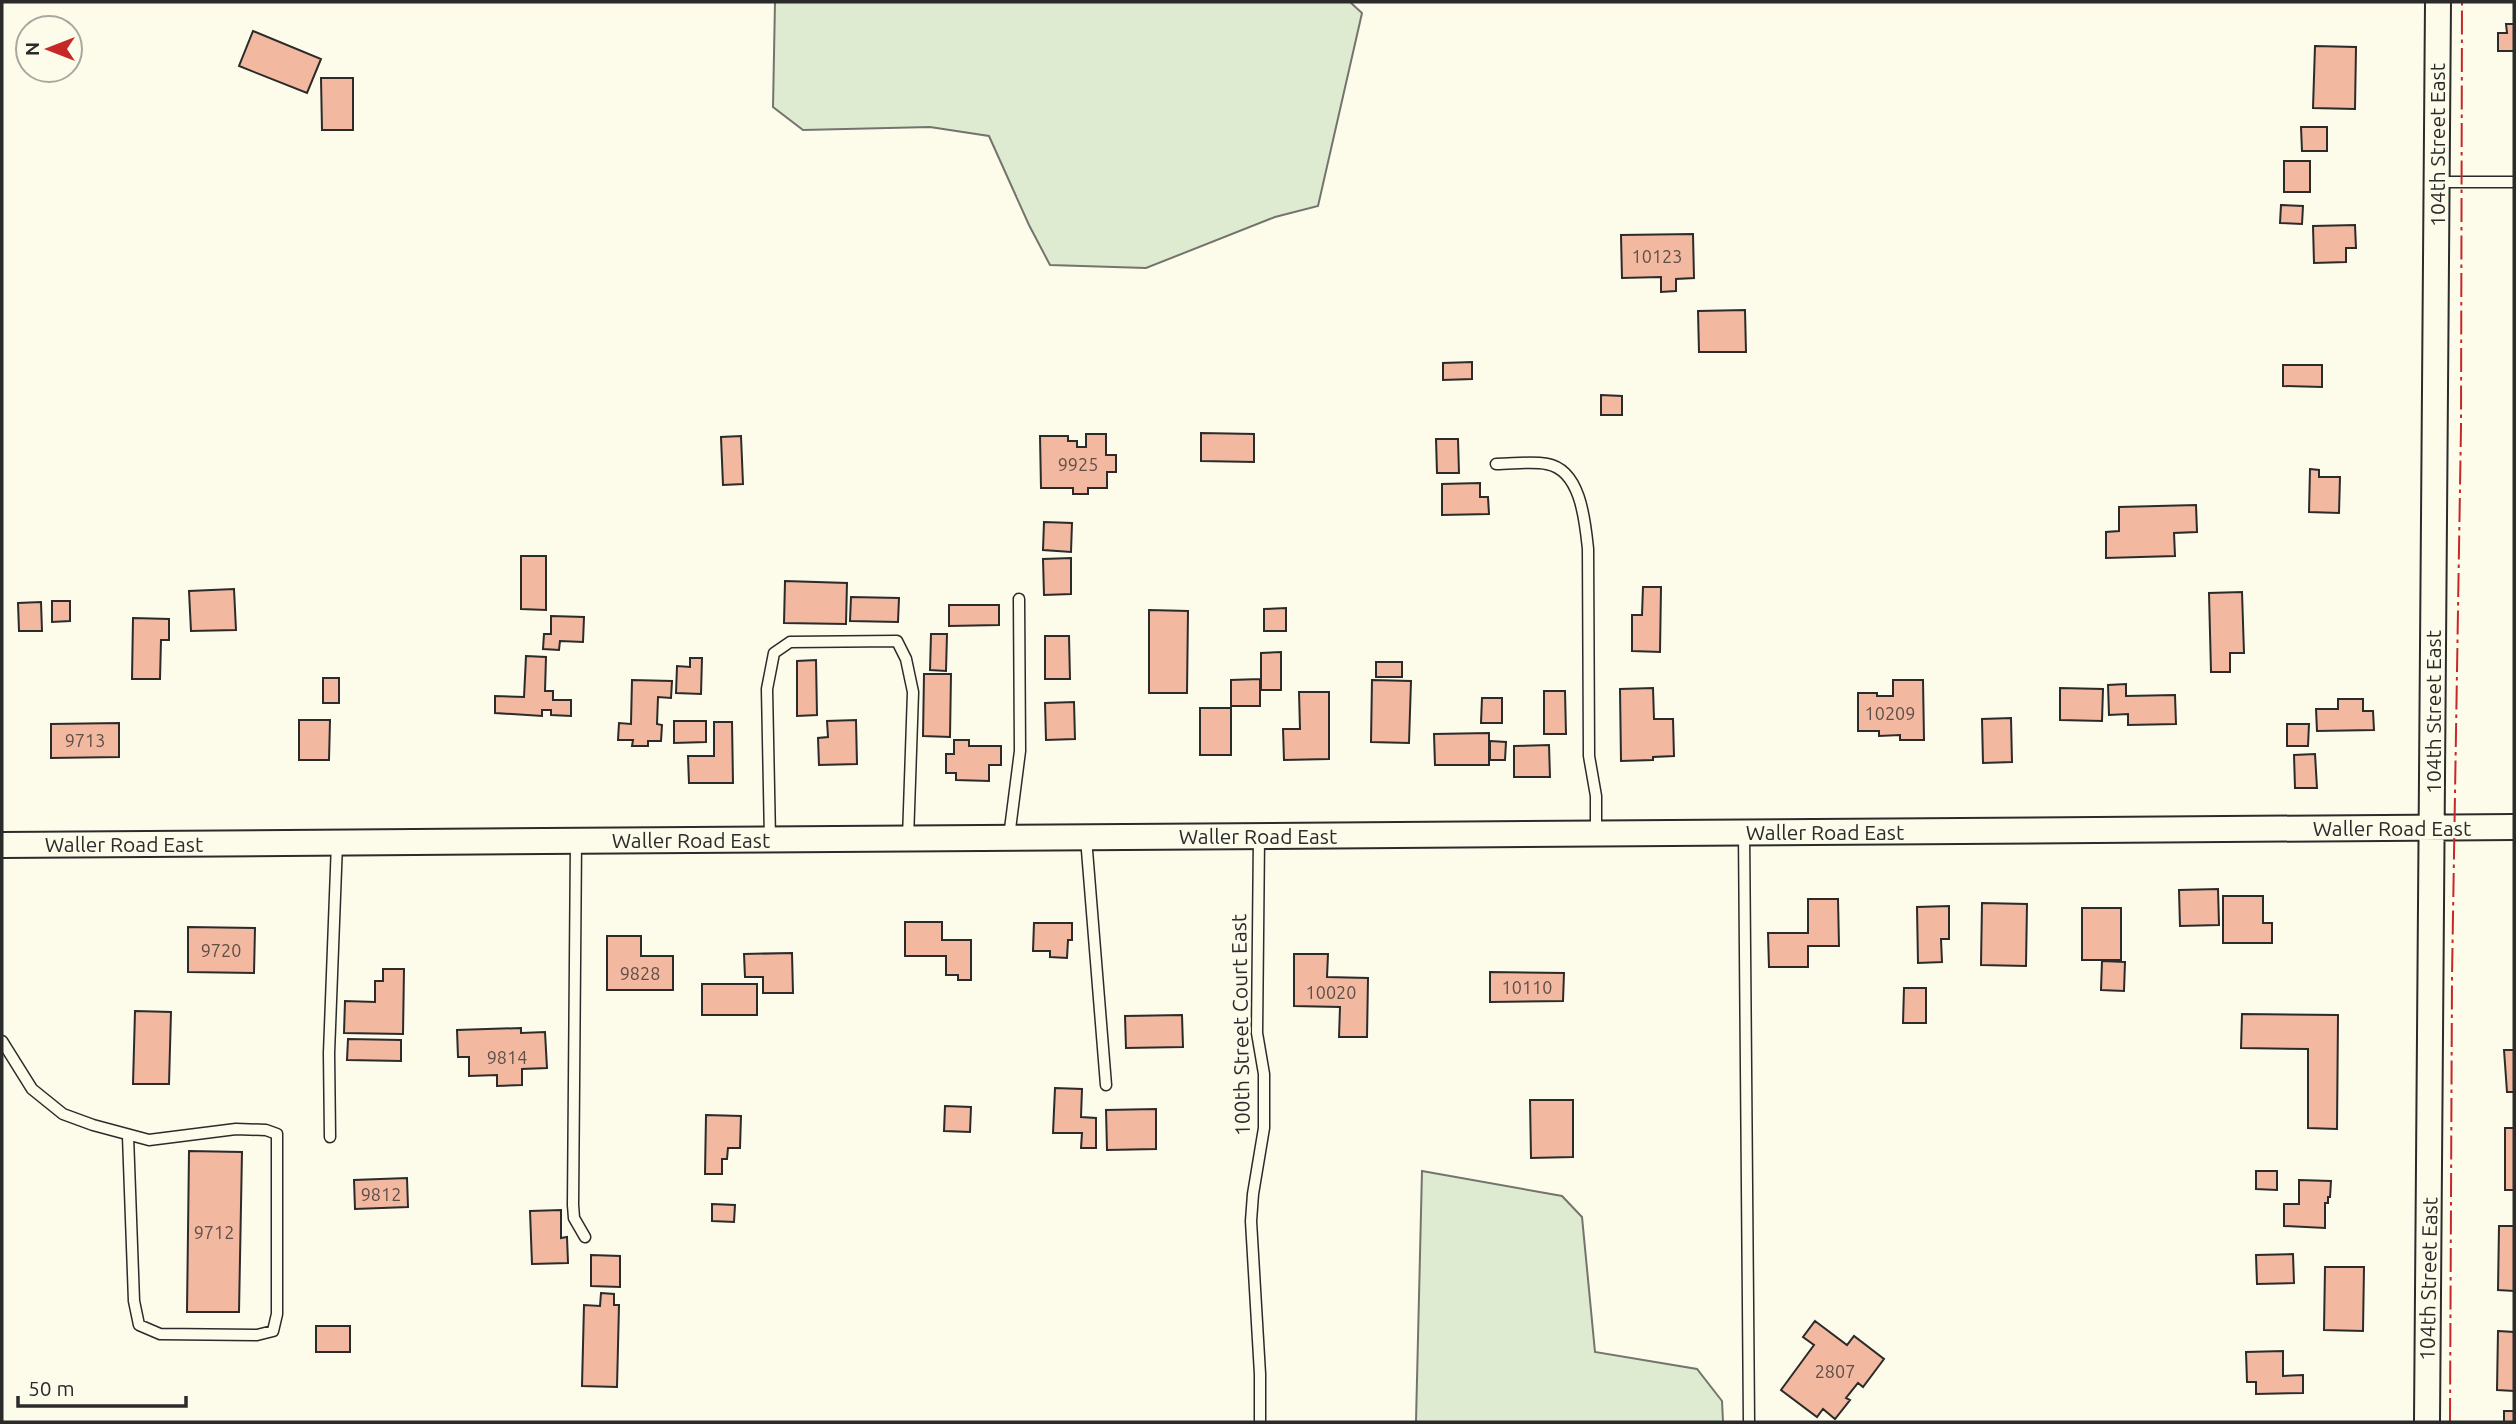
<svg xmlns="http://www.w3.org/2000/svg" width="2516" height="1424" viewBox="0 0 2516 1424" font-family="Ubuntu,sans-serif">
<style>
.green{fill:#deebd1;stroke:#74746e;stroke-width:2}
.building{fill:#f2b8a0;stroke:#2b2b2b;stroke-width:2}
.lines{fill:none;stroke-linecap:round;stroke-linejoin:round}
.service-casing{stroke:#2b2b2b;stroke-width:13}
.tertiary-casing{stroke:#2b2b2b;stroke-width:28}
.service{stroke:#fdfbea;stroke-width:10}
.tertiary{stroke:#fdfbea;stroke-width:24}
.power{stroke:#c62828;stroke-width:2;stroke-dasharray:24 5 3.5 5;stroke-linecap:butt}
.labels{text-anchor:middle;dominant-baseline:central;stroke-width:5;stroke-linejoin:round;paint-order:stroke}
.number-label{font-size:18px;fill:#5d4e48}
.street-label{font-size:21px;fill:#2b2b2b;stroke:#fdfbea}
</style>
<rect width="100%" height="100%" fill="#fdfbea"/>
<path class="green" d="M775 2H1350L1362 13 1318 206 1275 217 1146 268 1050 265 1029 225 989 136 930 127 803 130 773 107Z
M1422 1171 1562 1196 1582 1217 1595 1352 1697 1369 1722 1401 1723 1422H1416Z"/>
<path class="building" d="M2506 24H2514V51H2498V33H2507Z
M253 31 321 59 307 93 239 66Z
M2315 46 2356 47 2355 109 2313 108Z
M321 78H353V130H322Z
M2301 127H2327V151H2302Z
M2284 161H2310V192H2284Z
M2281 205 2303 206 2302 224 2280 223Z
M2355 225 2356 248H2346V262L2314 263 2313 226Z
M1693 234 1694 278 1676 279V291L1661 292V277L1622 278 1621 235Z
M1745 310 1746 352H1699L1698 311Z
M1472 362V379L1443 380V363Z
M2283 365H2322V387L2283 386Z
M1601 395 1622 396V415H1601Z
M1201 433 1254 434V462L1201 461Z
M1086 434H1106V455H1116V472H1107V488H1088V494H1073V488H1041L1040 436H1068V441H1077V447H1086Z
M741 436 743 484 723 485 721 437Z
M1436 439H1458L1459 473H1437Z
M2310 469 2319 470V477H2340L2339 513 2309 512Z
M1480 483V497H1488L1489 514 1442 515V484Z
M2196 505 2197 532 2174 533 2175 556 2106 558V532L2119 531V507Z
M1044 522 1072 523 1071 552 1043 550Z
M521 556H546V610L521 609Z
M1071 558V594L1044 595 1043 559Z
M785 581 847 583 846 624 784 623Z
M1643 587H1661L1660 652 1632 651V615H1642Z
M234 589 236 630 191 631 189 591Z
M2242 592 2244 653H2230V672H2211L2209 593Z
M851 597 899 598 898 622 850 621Z
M52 601H70V621L52 622Z
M41 602 42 631H19L18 603Z
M949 605H999V625L949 626Z
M1286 608V631H1264V609Z
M1149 610 1188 611 1187 693H1149Z
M551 616 584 617 583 642 560 641 559 650 543 649 544 634H551Z
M133 618 169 619V640H161L160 679H132Z
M931 634H947L946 671 930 670Z
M1045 636H1069L1070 679H1045Z
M1281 652V690H1261V653Z
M526 656 546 657 545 691H553V700H571V716L551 715V710H542V716L495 713V696L524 697Z
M690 658H702L701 694 676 693 677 666 690 667Z
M816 660 817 715 797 716V661Z
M1376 662H1402V677H1376Z
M924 674H951L950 737 923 736Z
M323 678H339V703H323Z
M1260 679V706H1231V680Z
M632 680 672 681 671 698 658 697 657 724 662 725 661 741H648V746H632L633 740H618L619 723 631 724Z
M1372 680 1411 681 1409 743 1371 742Z
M1893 680H1923L1924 740H1900V735L1879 736V731H1858V693H1877V696H1893Z
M2126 684V696L2175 695 2176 724 2128 725V714L2109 715 2108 685Z
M1653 688 1654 719H1673L1674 756 1653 757V760L1621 761 1620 689Z
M2060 688 2103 689 2102 721 2060 720Z
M1544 691H1565L1566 734H1544Z
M1299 692H1329V759L1284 760 1283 729H1300Z
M1482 698H1502V723H1481Z
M2338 699H2363V711H2373L2374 730 2317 731 2316 709H2338Z
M1074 702 1075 739 1046 740 1045 703Z
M1200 708H1231V755H1200Z
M2011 718 2012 762 1983 763 1982 719Z
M299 720H330L329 760H299Z
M856 720 857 764 819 765 818 738 828 737 827 721Z
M674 721H706V742L674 743Z
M714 722H732L733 783H689L688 756H714Z
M119 723V757L51 758V724Z
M2287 724H2309L2308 746H2287Z
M1489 733V765H1435L1434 734Z
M954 740H969V746H1001V765H989V781L956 780V773H946V754H954Z
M1490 741 1506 742 1505 760H1490Z
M1549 745 1550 777H1514V746Z
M2315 754 2317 788H2295L2294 755Z
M2218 889 2219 925 2180 926 2179 890Z
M2223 896H2263V923H2272V943H2223Z
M1808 899H1838L1839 946H1808V967H1769L1768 933H1808Z
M1982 903 2027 904 2026 966 1981 965Z
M1949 906V939H1941L1942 962 1918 963 1917 907Z
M2082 908H2121V960H2082Z
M905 922H942V940H971V980H958V975H946V956H905Z
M1034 923H1072V940H1068L1067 958 1050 957V951H1033Z
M188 927 255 928 254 973 188 972Z
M607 936H641V956H673V990H607Z
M792 953 793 993H763V977H745L744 954Z
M1294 954H1328L1327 977 1368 978 1367 1037H1339L1340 1007 1294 1006Z
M2102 961 2125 962 2124 991 2101 990Z
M383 969H404L403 1034 344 1033 345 1001 375 1002V981H383Z
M1490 972 1564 973 1563 1001 1490 1002Z
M702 984H757V1015H702Z
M1904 988H1926V1023H1903Z
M135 1011 171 1012 169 1084H133Z
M2242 1014 2338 1015 2337 1129 2308 1128V1049L2241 1048Z
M1182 1015 1183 1047 1126 1048 1125 1016Z
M521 1028V1033L545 1032 547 1068 522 1069V1085L497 1086V1075L469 1076V1057H458L457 1030Z
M348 1039 401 1040V1061L347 1060Z
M2504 1050H2514V1092H2507Z
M1055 1088 1082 1089 1081 1117 1096 1118V1148H1081L1082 1133H1053Z
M1530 1100H1573V1157L1531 1158Z
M945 1106 971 1107 970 1132 944 1131Z
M1156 1109V1149L1107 1150 1106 1110Z
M706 1115 741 1116 740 1148H728L727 1159H722V1174H705Z
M2505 1128H2514V1190H2505Z
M189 1151 242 1152 239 1312H187Z
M2256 1171H2277V1190L2256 1189Z
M407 1178 408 1207 355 1209 354 1180Z
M2299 1180 2331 1181 2330 1197H2328V1203H2325V1228L2284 1226V1204H2299Z
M712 1204 735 1205 734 1222 712 1221Z
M561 1210V1238L567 1237 568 1263 532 1264 530 1211Z
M2499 1226H2514V1291L2498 1290Z
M2293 1254 2294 1283 2257 1284 2256 1255Z
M591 1255 620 1256V1287L591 1286Z
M2325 1267H2364L2363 1331 2324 1330Z
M601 1293 614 1294V1305H619L617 1387 582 1386 584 1305 600 1306Z
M1815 1321 1847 1345 1854 1336 1884 1359 1863 1387 1858 1383 1846 1398 1850 1400 1835 1419 1823 1409 1817 1417 1781 1390 1814 1345 1803 1337Z
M316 1326H350V1352H316Z
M2498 1331 2514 1332V1391L2497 1390Z
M2283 1351V1376L2303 1375V1393L2256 1394V1382H2247L2246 1352Z
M2504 1411H2514V1422H2504Z"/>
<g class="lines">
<g class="service-casing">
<path id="service" d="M2437 182H2514
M1496 464C1513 464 1531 461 1547 464 1581 470 1585 521 1588 549L1589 756 1596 796V833
M1744 832 1749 1422
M1009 837 1020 751 1019 599
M1259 837 1257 1033 1264 1074V1128L1253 1194 1251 1221 1260 1374V1422
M1086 838 1106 1085
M770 839 767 689 774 653 790 642 897 641 906 659 913 692 908 839
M576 841 573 1205 574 1218 585 1237
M2 1041 32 1089 63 1114 93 1125 149 1140 236 1129 266 1130 277 1134V1314L273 1331 257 1335 160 1334 139 1325 134 1301 128 1136
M330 1137 329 1053 337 843"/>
</g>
<g class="tertiary-casing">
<path id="tertiary" d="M2 845 2514 827
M2427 1422 2438 2"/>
</g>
<use href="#service" class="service"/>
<use href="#tertiary" class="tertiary"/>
<path class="power" d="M2450 1422 2452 977 2461 427 2462 2"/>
</g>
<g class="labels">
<g class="number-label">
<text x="1657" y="256">10123</text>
<text x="1078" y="464">9925</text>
<text x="1890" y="713">10209</text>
<text x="85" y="740">9713</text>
<text x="221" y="950">9720</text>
<text x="640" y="973">9828</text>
<text x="1527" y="987">10110</text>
<text x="1331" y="992">10020</text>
<text x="507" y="1057">9814</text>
<text x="381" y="1194">9812</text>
<text x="214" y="1232">9712</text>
<text x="1835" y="1371">2807</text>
</g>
<g class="street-label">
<text transform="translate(2437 145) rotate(-90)">104th Street East</text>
<text transform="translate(2433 712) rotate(-90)">104th Street East</text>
<text x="2392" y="828">Waller Road East</text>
<text x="1825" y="832">Waller Road East</text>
<text x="1258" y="836">Waller Road East</text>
<text x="691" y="840">Waller Road East</text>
<text x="124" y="844">Waller Road East</text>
<text transform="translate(1240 1025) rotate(-91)">100th Street Court East</text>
<text transform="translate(2428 1279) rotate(-89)">104th Street East</text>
</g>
</g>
<rect width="2516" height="1424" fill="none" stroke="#2b2b2b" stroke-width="7"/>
<g transform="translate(49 49) rotate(270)"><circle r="33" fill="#fdfbea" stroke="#a9a89e" stroke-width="2"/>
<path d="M0-5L12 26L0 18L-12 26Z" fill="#c62828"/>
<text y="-10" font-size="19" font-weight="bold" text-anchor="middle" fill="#2b2b2b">N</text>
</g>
<path d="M18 1396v10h168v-10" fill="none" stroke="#2b2b2b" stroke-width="3.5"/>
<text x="28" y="1396" font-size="21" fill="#2b2b2b" stroke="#fdfbea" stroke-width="5" paint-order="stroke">50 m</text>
</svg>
